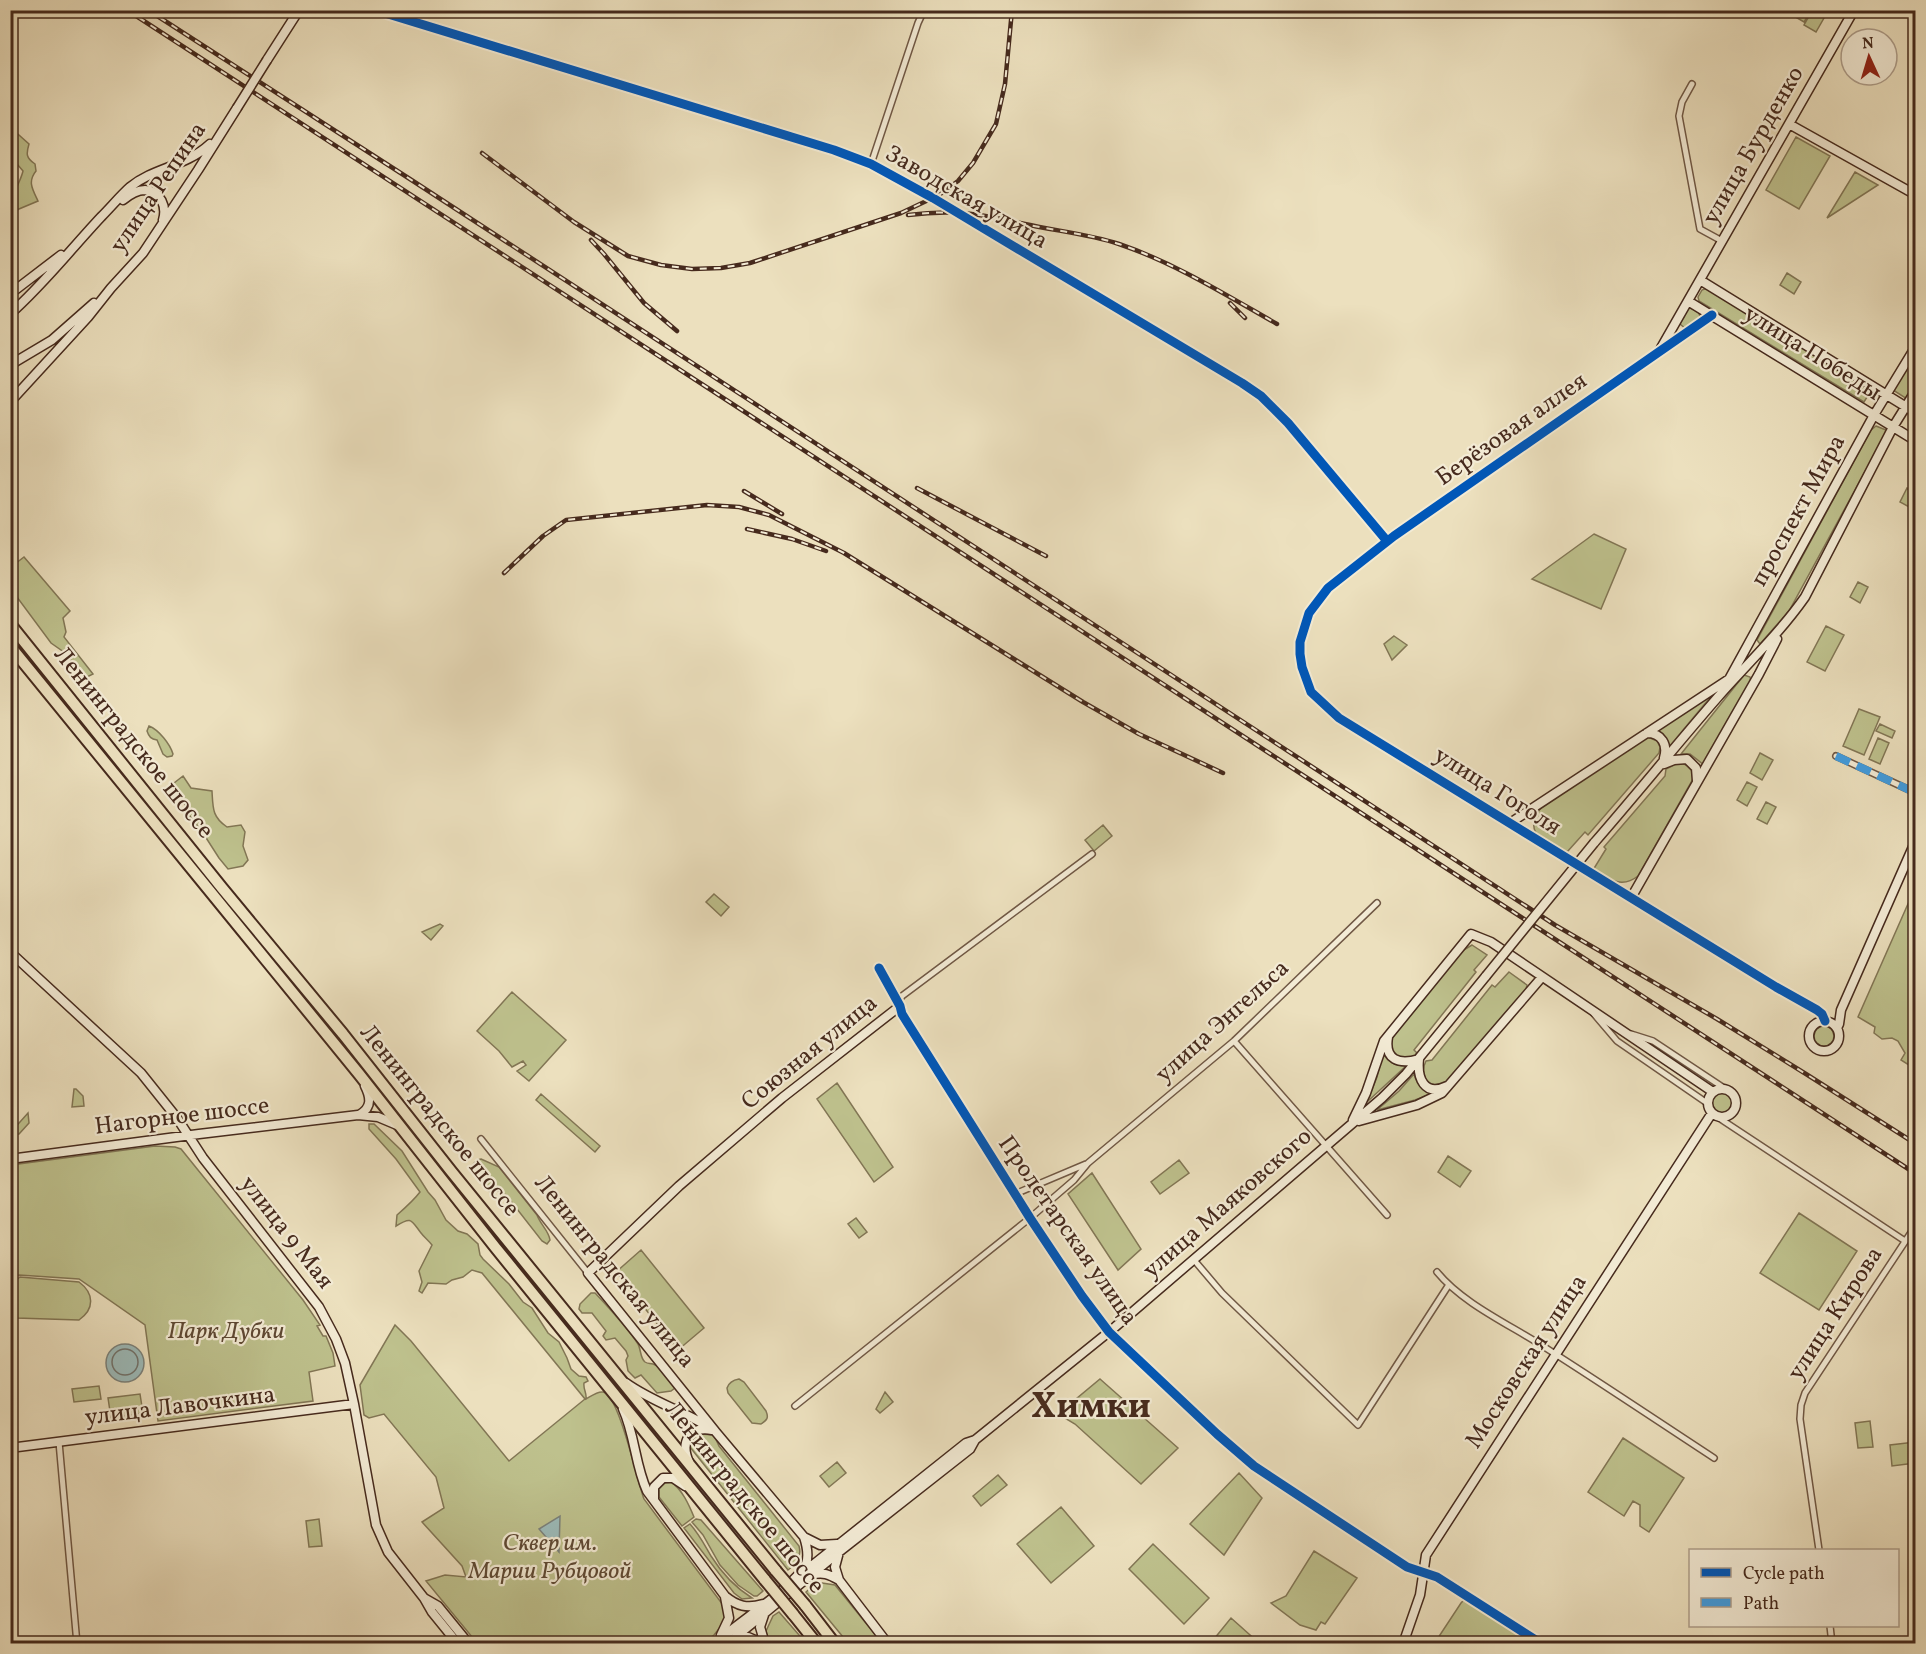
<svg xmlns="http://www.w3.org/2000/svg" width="1926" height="1654" viewBox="0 0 1926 1654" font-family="Vollkorn,serif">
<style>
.green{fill:#bec18d;stroke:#827655;stroke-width:1.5}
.water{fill:#9cbbba;stroke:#7a817b;stroke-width:1.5}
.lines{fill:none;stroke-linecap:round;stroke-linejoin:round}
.shore{stroke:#71726c;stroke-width:1.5}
.street-casing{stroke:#705845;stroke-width:8}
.secondary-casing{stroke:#462a1d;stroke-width:11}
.highway-casing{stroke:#462a1d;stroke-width:14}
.street{stroke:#f3ebd5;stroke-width:5}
.secondary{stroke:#f3ebd5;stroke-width:8}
.highway{stroke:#ece0be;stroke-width:10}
.rail-casing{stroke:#462a1d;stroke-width:4.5}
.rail{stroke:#f3ebd5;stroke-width:2;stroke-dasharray:7;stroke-linecap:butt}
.secondary-bridge-casing{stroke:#462a1d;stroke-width:11;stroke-linecap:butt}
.highway-bridge-casing{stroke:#462a1d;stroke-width:14;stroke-linecap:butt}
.secondary-bridge{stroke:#f3ebd5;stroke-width:8}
.highway-bridge{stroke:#ece0be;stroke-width:10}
.quiet{stroke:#409cdf;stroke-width:8;stroke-dasharray:15 8;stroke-linecap:butt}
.cycleway-casing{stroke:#f3ebd5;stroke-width:13}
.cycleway{stroke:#0057b8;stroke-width:9}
.labels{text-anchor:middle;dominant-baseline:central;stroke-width:4.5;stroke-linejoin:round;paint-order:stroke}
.street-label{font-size:24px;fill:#462a1d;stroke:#f3ebd5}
.park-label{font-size:24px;font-style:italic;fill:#5e4833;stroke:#f3ebd5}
.town-label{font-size:36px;font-weight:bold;fill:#462a1d;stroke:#f3ebd5}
</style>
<rect width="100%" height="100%" fill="#ece0be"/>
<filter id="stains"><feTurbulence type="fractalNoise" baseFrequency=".00333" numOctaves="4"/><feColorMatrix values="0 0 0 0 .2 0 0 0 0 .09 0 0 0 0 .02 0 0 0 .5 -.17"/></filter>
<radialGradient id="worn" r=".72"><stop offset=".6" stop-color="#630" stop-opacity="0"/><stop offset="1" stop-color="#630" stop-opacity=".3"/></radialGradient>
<path class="green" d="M1788 11V10L1811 11 1804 22 1787 12Z
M1812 11H1828L1816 32 1804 25Z
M10 127 29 144C26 154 26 158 35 164L36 171C27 182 33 190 38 201L19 209 11 215V199L15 196C15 188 21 180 23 171L11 157Z
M1796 137 1830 156 1799 209 1766 190Z
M1855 172 1878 185 1827 218Z
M1787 273 1801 282 1794 294 1780 285Z
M1707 288 1872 389 1864 402 1699 301 1698 297 1702 290Z
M1690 308 1698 311 1701 319 1686 329 1680 324C1681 317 1682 310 1690 308Z
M1915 353V385L1907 399 1893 390Z
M1876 426 1886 430 1885 435 1789 611 1760 644 1757 640 1871 430Z
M1907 488 1915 492V507L1911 508 1900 502Z
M1594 534 1626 549 1601 609 1532 579Z
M24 557 70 611 63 618 66 632 64 637 93 674 87 677 79 675 68 655 51 643 11 589V567Z
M1858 582 1868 587 1860 603 1850 597Z
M1826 626 1844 635 1825 671 1807 662Z
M1394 636 1407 645 1392 660 1384 644Z
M1744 675 1750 677 1751 682 1704 765 1690 754H1681Z
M1713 694 1669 747 1666 738 1651 731Z
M1859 709 1880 717 1864 755 1843 746Z
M1880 724 1895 731 1892 738 1876 731Z
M149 726C159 730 170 744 173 754L172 756 167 757 163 754 157 740C151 739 149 737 147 731Z
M1648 737 1657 741 1660 747 1659 753 1588 835 1585 832 1567 852 1536 833C1531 824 1535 815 1541 808L1643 739Z
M1878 738 1889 743 1880 764 1869 759Z
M1760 753 1773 760 1762 780 1750 773Z
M1682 763 1690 767 1694 777 1638 876C1622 889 1608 879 1593 870L1606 849 1604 847 1665 776 1666 769 1676 764Z
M183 776 191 788 212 791C213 808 212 817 227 827L241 825 245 832 243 846 248 860 243 866 228 869 219 858 203 833 189 815 181 795 175 790 174 783Z
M1747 782 1757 787 1747 806 1737 800Z
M1766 802 1776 807 1767 824 1757 819Z
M1103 825 1112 836 1094 851 1085 840Z
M1915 888V1069L1901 1060 1905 1053 1898 1041 1892 1038 1882 1039 1874 1033 1875 1027 1858 1017Z
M714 894 729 907 721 916 706 902Z
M440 924 443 926 431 940 422 932Z
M1472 945 1487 955 1474 970 1476 972 1414 1050 1417 1053 1413 1057 1399 1058C1391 1052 1389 1046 1393 1036L1462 951Z
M1509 972 1527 985 1526 990 1446 1083C1430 1090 1418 1077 1426 1061L1432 1060 1492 985 1495 987Z
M512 992 566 1040 529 1081 517 1071 526 1065 523 1061 512 1067 499 1051 477 1031Z
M1814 1036a10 10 0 1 1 20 0a10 10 0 1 1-20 0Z
M1383 1052C1387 1062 1395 1066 1406 1066L1367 1102 1377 1077Z
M1414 1074C1418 1087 1424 1090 1436 1092L1415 1100 1377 1110 1399 1091Z
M837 1083 893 1167 874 1182 817 1099Z
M74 1089H76L83 1096 84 1106 72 1107Z
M1711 1103a11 11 0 1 1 22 0a11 11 0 1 1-22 0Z
M541 1094 600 1146 595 1152 536 1100Z
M28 1113 29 1123 19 1134 11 1135V1132Z
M369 1124H374L402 1151 428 1192 435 1200 446 1220 458 1231 467 1234 478 1244 480 1255 483 1259 509 1284 523 1302 532 1308 548 1333 559 1342 567 1358 571 1369 579 1376 586 1377 588 1381 584 1383C583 1389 587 1393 586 1399 590 1397 597 1391 603 1392 619 1394 637 1481 644 1499L723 1605 726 1620 714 1635 704 1643H477L426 1581 445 1575 466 1577 462 1566 422 1522 444 1508 436 1477 384 1414 369 1418 364 1415 360 1385 395 1325 411 1341 509 1461 585 1399 482 1273 472 1270 463 1277 452 1280 446 1284 428 1283 422 1293 419 1291 422 1282 419 1271 432 1245C429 1241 424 1237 421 1233 411 1220 412 1216 396 1226L397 1215C405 1208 414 1200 420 1192L396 1159 369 1129Z
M155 1146 175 1147 181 1149 303 1300 320 1325 317 1326 323 1336H326L333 1353 335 1366 309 1372 313 1401 158 1421 145 1325 79 1279 19 1275 11 1281V1165Z
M1448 1156 1471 1171 1460 1187 1438 1172Z
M481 1159 499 1167 537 1215C540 1224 549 1231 550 1240L547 1244 542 1241 506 1195 499 1191 490 1192 476 1174 471 1172 470 1168 477 1160Z
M1179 1160 1189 1173 1160 1194 1151 1182Z
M1092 1173 1141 1249 1118 1270 1068 1194Z
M1799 1213 1857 1251 1819 1310 1760 1273Z
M856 1218 867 1232 859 1238 848 1224Z
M641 1250 704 1328 678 1350 616 1272Z
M20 1277 79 1282C94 1293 95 1309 79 1320L16 1318 11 1314V1284Z
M591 1293H595C610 1309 626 1326 638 1344 641 1349 640 1358 645 1362 648 1364 650 1363 653 1364 662 1367 673 1380 675 1388L671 1391 657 1393 641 1375 635 1378 628 1371 626 1360 628 1356 626 1351 615 1338 606 1340 603 1336 606 1331 592 1313H582L579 1309 580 1304Z
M739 1379 744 1382 766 1411C769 1418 767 1420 761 1424L752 1423 728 1393 727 1388C729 1382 733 1380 739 1379Z
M1100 1379 1178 1448 1141 1484 1075 1424 1058 1414Z
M99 1386 101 1399 74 1402 72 1389Z
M885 1392 893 1402 880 1413 876 1409Z
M140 1394 143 1413 111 1418 108 1398Z
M1870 1421 1873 1447 1858 1448 1855 1423Z
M700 1434 714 1435 719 1446 799 1546C802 1557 797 1564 788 1570L690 1447 692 1439Z
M1623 1438 1684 1478 1649 1532 1640 1526V1505L1633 1501 1624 1516 1588 1492Z
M1915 1442V1463L1892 1466 1890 1445Z
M837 1462 846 1473 829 1487 820 1476Z
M1239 1473 1262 1498 1224 1555 1190 1524Z
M998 1475 1007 1485 981 1506 973 1496Z
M671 1482C682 1489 689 1505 694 1517L682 1526 659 1497V1487L664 1483Z
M1061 1507 1094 1546 1051 1583 1017 1544Z
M319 1519 322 1546 309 1547 306 1521Z
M696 1519 701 1520 763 1591 757 1596H754L738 1585 720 1565 703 1535 692 1522Z
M690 1524C699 1534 704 1544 711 1556 721 1572 736 1588 752 1598L742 1599 734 1593 684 1528Z
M1153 1544 1209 1598 1184 1624 1129 1569Z
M1314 1551 1357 1578 1325 1624 1321 1622 1316 1630 1300 1625 1271 1603 1286 1596Z
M822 1583 835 1585 882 1643H848L806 1592 815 1584Z
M1464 1600 1469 1602 1533 1643 1434 1644 1461 1603Z
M779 1612 806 1643H773L767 1636 766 1631 773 1616Z
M1231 1618 1259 1643H1218L1214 1639Z"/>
<path class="water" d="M106 1363a19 19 0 1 1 38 0a19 19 0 1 1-38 0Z
M560 1516 559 1552 539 1529Z"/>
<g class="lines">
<path class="shore" d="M112 1362a13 13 0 1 1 26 0a13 13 0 1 1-26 0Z"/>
<g class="street-casing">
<path id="street" d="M1692 84 1682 102 1679 116 1700 229 1722 241
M871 164 918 23 924 10
M1836 756 1916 793
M879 968 899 1004
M900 1006V999L902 996 1092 854
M1594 1014 1617 1041 1707 1103
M1631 1034 1653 1041 1727 1090
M1234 1041 1387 1215
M1716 1116 1905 1241
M481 1139 588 1273
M1015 1194 1086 1164
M1194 1260 1222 1293 1358 1425 1448 1286
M1437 1272C1464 1305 1513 1326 1549 1350 1604 1385 1659 1422 1714 1458
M795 1406 1030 1218 1074 1180 1088 1163 1234 1041 1377 903
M59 1442 77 1644
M1819 1550 1800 1419 1801 1405 1805 1393 1916 1225
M1830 1626 1832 1644"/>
</g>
<g class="secondary-casing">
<path id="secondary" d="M375 10 834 150 871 164 933 198 1242 383 1261 396 1288 423 1387 541
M267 60 299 10
M1789 124 1916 195
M123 200C129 195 137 190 145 190 161 191 167 207 163 220
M1700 280 1916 413
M10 294 61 255
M1688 301 1916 441
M10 314C44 284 71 249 101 217 111 207 120 196 130 187 155 167 185 167 210 144
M1712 315 1394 536 1328 588 1309 613 1300 642V654L1302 667 1311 692 1339 718 1776 987 1817 1010 1822 1014 1825 1021
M1661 348 1854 10
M10 365 52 340 94 303
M10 402 88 317 111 288 143 253 198 170 237 108
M1727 683 1874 415 1916 346
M1647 733C1662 733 1668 745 1664 758
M1664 764 1674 760 1687 759 1696 768 1697 781
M1510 823 1729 679
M1594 843C1636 795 1676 745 1718 697 1747 664 1779 634 1805 597L1893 427 1916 390
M1631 898 1759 674 1777 639
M10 952 141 1073 177 1118 203 1158 319 1307 336 1339 345 1363 354 1404 376 1525 388 1552 424 1598 432 1612 458 1644
M1809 1036a15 15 0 1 1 30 0a15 15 0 1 1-30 0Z
M1837 1028 1839 1024 1841 1010 1916 840
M1388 1037C1384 1060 1399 1065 1419 1059
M1419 1059C1417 1078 1424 1097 1447 1086
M1708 1103a14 14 0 1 1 28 0a14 14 0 1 1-28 0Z
M359 1115C372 1108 371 1098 365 1086
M1353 1120 1366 1093 1384 1041 1471 934 1491 942 1713 1092
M1359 1121 1417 1105 1442 1093 1542 977
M10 1159 199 1134 358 1115 378 1117 397 1125
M626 1383C654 1403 687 1412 715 1431L804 1537 820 1545 837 1544
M623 1409C635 1435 635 1465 647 1491L725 1596C737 1606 747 1609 763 1604
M715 1431 588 1273 679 1186 782 1098 900 1006 902 1014 1030 1218 1082 1296 1109 1332 1217 1434 1254 1466 1407 1567 1437 1577 1542 1644
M10 1448 354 1404
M689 1462C680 1442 689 1426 712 1430
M654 1499V1487L663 1478H673L685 1486
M839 1552 835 1567 839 1580 888 1644
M812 1575C822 1571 830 1575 839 1580
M799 1576 966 1443 975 1440 1115 1327 1382 1098 1406 1074 1486 976
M424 1598 438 1606 469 1644
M764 1615 760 1627 765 1644
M721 1635 729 1618 725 1597
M735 1639 748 1637 764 1644
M714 1644C732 1628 799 1582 806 1564 809 1555 807 1546 804 1537
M727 1644 839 1552 970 1449 975 1440
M1403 1644 1420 1595 1426 1555 1712 1113"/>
</g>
<g class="highway-casing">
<path id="highway" d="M10 624 222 888 343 1034 451 1171 776 1571
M10 646 359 1074 495 1247 765 1580
M805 1605 835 1644
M793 1614 817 1644"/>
</g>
<use href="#street" class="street"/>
<use href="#secondary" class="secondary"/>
<use href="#highway" class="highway"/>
<g class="rail-casing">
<path id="rail" d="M127 10 1916 1174
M148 10 413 181 1555 925 1717 1019 1806 1074 1916 1144
M482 153 574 222 628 256 661 265 692 269 721 268 750 263 901 213 939 195 958 181 973 163 996 124 1005 84 1012 10
M908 215C955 209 980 214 1025 224 1056 231 1089 234 1119 244 1175 263 1226 295 1277 324
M591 240 604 254 644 303 677 331
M1230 303 1245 318
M917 488 1046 556
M744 491 782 514
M747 529 792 539 826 551
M504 573 543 536 566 520 707 505 739 507 769 515 844 553 1083 702 1139 734 1223 773"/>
</g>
<use href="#rail" class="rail"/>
<g class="secondary-bridge-casing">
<path id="secondary-bridge" d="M237 108 267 60
M1486 976 1594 843"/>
</g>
<g class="highway-bridge-casing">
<path id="highway-bridge" d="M776 1571 805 1605
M765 1580 793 1614"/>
</g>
<use href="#secondary-bridge" class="secondary-bridge"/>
<use href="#highway-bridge" class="highway-bridge"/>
<path class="quiet" d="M1836 756 1916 793"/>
<g class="cycleway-casing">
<path id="cycleway" d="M375 10 834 150 871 164 933 198 1242 383 1261 396 1288 423 1387 541
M1712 315 1394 536 1328 588 1309 613 1300 642V654L1302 667 1311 692 1339 718 1776 987 1817 1010 1822 1014 1825 1021
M879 968 900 1006 902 1014 1030 1218 1082 1296 1109 1332 1217 1434 1254 1466 1407 1567 1437 1577 1542 1644"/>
</g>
<use href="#cycleway" class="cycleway"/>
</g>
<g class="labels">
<g class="street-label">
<text transform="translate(1754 146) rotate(-60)">улица Бурденко</text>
<text transform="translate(159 188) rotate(-56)">улица Репина</text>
<text transform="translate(966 198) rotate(30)">Заводская улица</text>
<text transform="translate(1812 354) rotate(32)">улица Победы</text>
<text transform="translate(1512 430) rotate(-35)">Берёзовая аллея</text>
<text transform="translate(1799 511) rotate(-61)">проспект Мира</text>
<text transform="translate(133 743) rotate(51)">Ленинградское шоссе</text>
<text transform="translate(1497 792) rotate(32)">улица Гоголя</text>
<text transform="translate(1223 1022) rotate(-42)">улица Энгельса</text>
<text transform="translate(810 1053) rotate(-39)">Союзная улица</text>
<text transform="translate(182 1117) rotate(-7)">Нагорное шоссе</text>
<text transform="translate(439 1121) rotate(51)">Ленинградское шоссе</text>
<text transform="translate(1228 1204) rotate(-41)">улица Маяковского</text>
<text transform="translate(1067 1231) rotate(55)">Пролетарская улица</text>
<text transform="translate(286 1233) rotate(52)">улица 9 Мая</text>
<text transform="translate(614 1272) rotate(51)">Ленинградская улица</text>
<text transform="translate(1836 1314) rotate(-57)">улица Кирова</text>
<text transform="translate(1527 1362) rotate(-57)">Московская улица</text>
<text transform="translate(180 1407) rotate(-7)">улица Лавочкина</text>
<text transform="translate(744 1498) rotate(51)">Ленинградское шоссе</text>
</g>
<g class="park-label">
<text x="226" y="1332">Парк Дубки</text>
<text x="550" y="1544">Сквер им.<tspan x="550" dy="28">Марии Рубцовой</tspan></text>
</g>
<g class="town-label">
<text x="1091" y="1408">Химки</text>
</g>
</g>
<rect width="1926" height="1654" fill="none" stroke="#ece0be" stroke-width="36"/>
<rect x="12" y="12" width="1902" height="1630" fill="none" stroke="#462a1d" stroke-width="3"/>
<rect x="18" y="18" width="1890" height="1618" fill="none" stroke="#462a1d" stroke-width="1.5"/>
<rect x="1689" y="1549" width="210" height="78" fill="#f3ebd5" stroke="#ae9e8b" stroke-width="1.5"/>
<rect x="1701" y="1568" width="30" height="9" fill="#0057b8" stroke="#ae9e8b" stroke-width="1.5"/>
<text x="1743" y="1579" font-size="18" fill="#462a1d">Cycle path</text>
<rect x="1701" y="1598" width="30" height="9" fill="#409cdf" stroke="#ae9e8b" stroke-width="1.5"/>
<text x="1743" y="1609" font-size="18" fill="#462a1d">Path</text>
<g transform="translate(1869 57) rotate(356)"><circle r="28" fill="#f3ebd5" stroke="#ae9e8b" stroke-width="1.5"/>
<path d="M0-4.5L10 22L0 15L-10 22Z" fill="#8f2418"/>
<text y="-9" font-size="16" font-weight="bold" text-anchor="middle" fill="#462a1d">N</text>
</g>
<rect width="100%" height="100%" filter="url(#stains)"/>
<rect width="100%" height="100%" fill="url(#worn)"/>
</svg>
